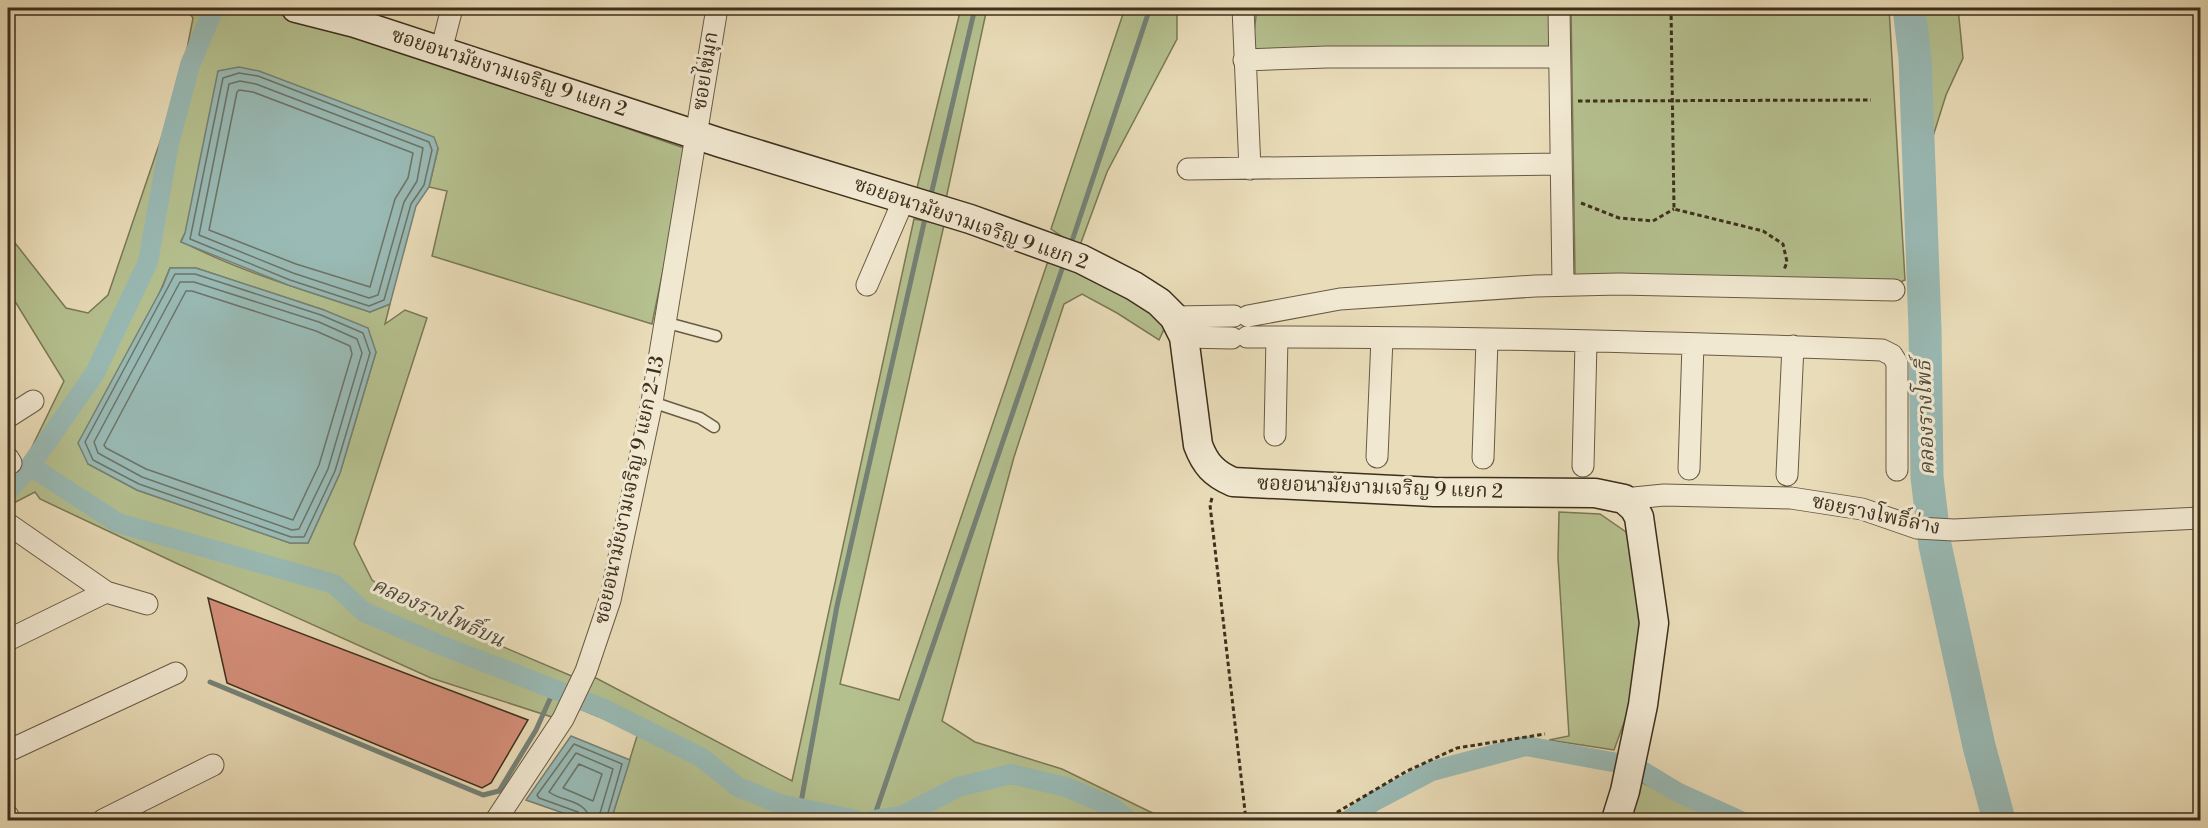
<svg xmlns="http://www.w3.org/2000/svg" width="2208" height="828" viewBox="0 0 2208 828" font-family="'Libre Bodoni','Noto Serif Thai',serif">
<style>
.green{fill:#b5c08f;stroke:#7a7856;stroke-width:1.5;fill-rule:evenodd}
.water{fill:#99bab5;stroke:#758278;stroke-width:1.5}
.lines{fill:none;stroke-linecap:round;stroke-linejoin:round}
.shore{stroke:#6c7468;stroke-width:1.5}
.stream{stroke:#758278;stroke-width:5}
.canal{stroke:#99bab5;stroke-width:20}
.river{stroke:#99bab5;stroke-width:33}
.building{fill:#d58f7a;stroke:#3e2f1c;stroke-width:1.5}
.lane-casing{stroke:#695a43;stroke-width:13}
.street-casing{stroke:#695a43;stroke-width:23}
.secondary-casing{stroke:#3e2f1c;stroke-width:31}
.path{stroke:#3e2f1c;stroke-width:3;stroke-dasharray:4.5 3;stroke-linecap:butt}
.lane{stroke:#f1e8d1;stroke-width:10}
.street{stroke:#f1e8d1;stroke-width:21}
.secondary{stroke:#f1e8d1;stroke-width:28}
.labels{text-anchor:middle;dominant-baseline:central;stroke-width:6;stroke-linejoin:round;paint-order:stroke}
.street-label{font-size:20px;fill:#3e2f1c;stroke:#f1e8d1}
.water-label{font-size:21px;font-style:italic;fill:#504b3b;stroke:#f1e8d1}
</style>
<rect width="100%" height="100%" fill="#e9dcb8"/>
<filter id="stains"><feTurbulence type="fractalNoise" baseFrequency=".00333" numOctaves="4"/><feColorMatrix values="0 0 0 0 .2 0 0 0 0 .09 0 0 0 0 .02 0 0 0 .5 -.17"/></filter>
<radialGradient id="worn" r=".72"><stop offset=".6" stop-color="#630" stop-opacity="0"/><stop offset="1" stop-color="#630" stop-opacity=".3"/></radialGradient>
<path class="green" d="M186 8H261L496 83 684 148 686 159 652 324 432 256 447 191 429 187 438 149 185 233 181 241C240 272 307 291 370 312L390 304 385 324 405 310 427 318 354 544 372 580 414 609 574 677 596 678 792 781 914 219 944 225 840 684 899 700 1047 264 1054 257 1142 300 1165 327 1159 340 1117 313 1082 294 1064 304 1014 457 942 721 975 742 1062 769 1167 820H611L638 733 563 702 555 718 431 678 178 564 40 499 35 492 8 506V475L27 462 30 451 64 381 8 290V234L66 308 88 313 108 295 181 80 193 18ZM170 268H196L324 310 376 352 340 473 308 543H290L137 490 88 464Z
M961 8H987L946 199 916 192Z
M1125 8H1177V39L1107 172 1079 248 1051 229Z
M1257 8H1549L1550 49H1252Z
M1571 8H1889L1905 280 1898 283 1575 275Z
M1915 8H1958L1963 58 1946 95 1930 146Z
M1559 512 1600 514 1626 532 1642 594 1633 698 1614 750 1549 740 1569 736 1558 558Z
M1639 781 1722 820H1630Z"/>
<path class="water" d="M239 67 259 71 434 137 438 148 429 187 416 206 390 304 370 312 288 285 181 242 185 233 218 71Z
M170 268H196L324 310 368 328 376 352 340 473 308 543H290L137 490 88 464 78 443 163 286Z
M571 736 630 760 611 820H583L526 800Z"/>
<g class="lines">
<path class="shore" d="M239 73 258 76 429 142 432 150 424 185 411 204 384 300 369 306 290 280 190 239 223 78Z
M240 81 256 84 423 148 417 181 404 202 378 295 369 298 293 273 199 235 229 84Z
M239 90 253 92 413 153 408 178 395 199 370 287 296 264 209 230 237 92Z
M175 274H195L321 315 363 333 370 353 335 471 304 537H291L139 484 93 460 85 442Z
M180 282H194L319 322 357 339 362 353 328 469 299 529 292 530 142 477 98 453 94 442Z
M186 291H192L316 331 350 346 352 354 319 465 293 520 146 469 106 448 104 445Z
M579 764 602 774 593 801 563 788Z
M582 820 578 812 539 798 537 795 574 744 622 764 606 820
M589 820C588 800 562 802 549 792L576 753 613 769 598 820"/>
<path class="stream" d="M930 199 975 8
M1073 238 1150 8
M210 682 483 795 499 791 536 730 554 690
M800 808 837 606 926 214
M873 820 1062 269"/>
<path class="canal" d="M30 466 95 373 148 262 169 144 190 65 214 8
M8 491 30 466 118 523 334 584 364 612 438 644 602 708 702 758 738 787 780 804 857 820
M874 820 902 816 958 787 1011 774 1066 787 1114 808 1128 820
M1349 820 1373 802 1432 771 1526 746 1634 766 1677 792 1739 820"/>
<path class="river" d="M1909 8 1915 58 1925 329 1927 477 1935 545 1979 746 1999 820"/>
</g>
<path class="building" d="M208 598 528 720 491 783 482 788 227 683Z"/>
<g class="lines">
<g class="lane-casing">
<path id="lane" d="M664 322 716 336
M652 402 700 418 714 427"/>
</g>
<g class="street-casing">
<path id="street" d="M1243 8 1250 169
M1559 8 1563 285
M441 51 452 8
M1244 60 1327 57H1559
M1188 169 1561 164
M867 285 904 199
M1248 316 1340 299 1535 286 1619 284 1894 290
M1174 317 1234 316
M1184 337 1232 338
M1247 337C1459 336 1671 342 1882 350L1892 355 1897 363V470
M8 417 33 401
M1275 435 1277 337
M1377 457 1382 338
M8 458 11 463
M1483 458 1487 340
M1583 466 1586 342
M1689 469 1693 344
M1787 475 1793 346
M1624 499 1664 495 1791 498 1862 509 1917 528 1954 530 2200 518
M8 524 106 592
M8 640 106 592 147 604
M8 751 176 673
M8 816 9 820
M103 820 213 765
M496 820 563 719 586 671 610 600 652 402 717 8"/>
</g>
<g class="secondary-casing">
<path id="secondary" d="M296 8 355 23 721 143 970 219 1081 259 1134 286 1159 302 1174 317 1184 337 1198 445C1205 464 1214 474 1233 482L1434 492 1595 493 1624 499 1634 508 1639 517 1654 623 1643 705 1625 791 1616 820"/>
</g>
<path class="path" d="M1671 8 1674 209 1763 231 1783 244 1787 262 1784 270
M1578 101 1871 100
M1581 203 1619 218 1653 221 1674 209
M1212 498 1210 505 1246 820
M1324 820 1407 771 1457 748 1545 734"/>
<use href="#lane" class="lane"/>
<use href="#street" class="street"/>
<use href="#secondary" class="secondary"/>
</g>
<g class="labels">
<g class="street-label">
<text transform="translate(706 71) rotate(-81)">ซอยไข่มุก</text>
<text transform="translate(509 73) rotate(18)">ซอยอนามัยงามเจริญ 9 แยก 2</text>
<text transform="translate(971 224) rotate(19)">ซอยอนามัยงามเจริญ 9 แยก 2</text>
<text transform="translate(1380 488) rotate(2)">ซอยอนามัยงามเจริญ 9 แยก 2</text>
<text transform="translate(630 490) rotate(-78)">ซอยอนามัยงามเจริญ 9 แยก 2-13</text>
<text transform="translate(1876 515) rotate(12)">ซอยรางโพธิ์ล่าง</text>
</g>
<g class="water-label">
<text transform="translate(1926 418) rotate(-92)">คลองรางโพธิ์</text>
<text transform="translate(438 613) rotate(24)">คลองรางโพธิ์บน</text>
</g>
</g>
<rect width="2208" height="828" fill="none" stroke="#e9dcb8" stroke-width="30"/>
<rect x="9" y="9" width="2190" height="810" fill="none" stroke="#3e2f1c" stroke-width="3"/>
<rect x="15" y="15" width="2178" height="798" fill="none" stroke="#3e2f1c" stroke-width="1.5"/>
<rect width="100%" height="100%" filter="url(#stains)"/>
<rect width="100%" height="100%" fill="url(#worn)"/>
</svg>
